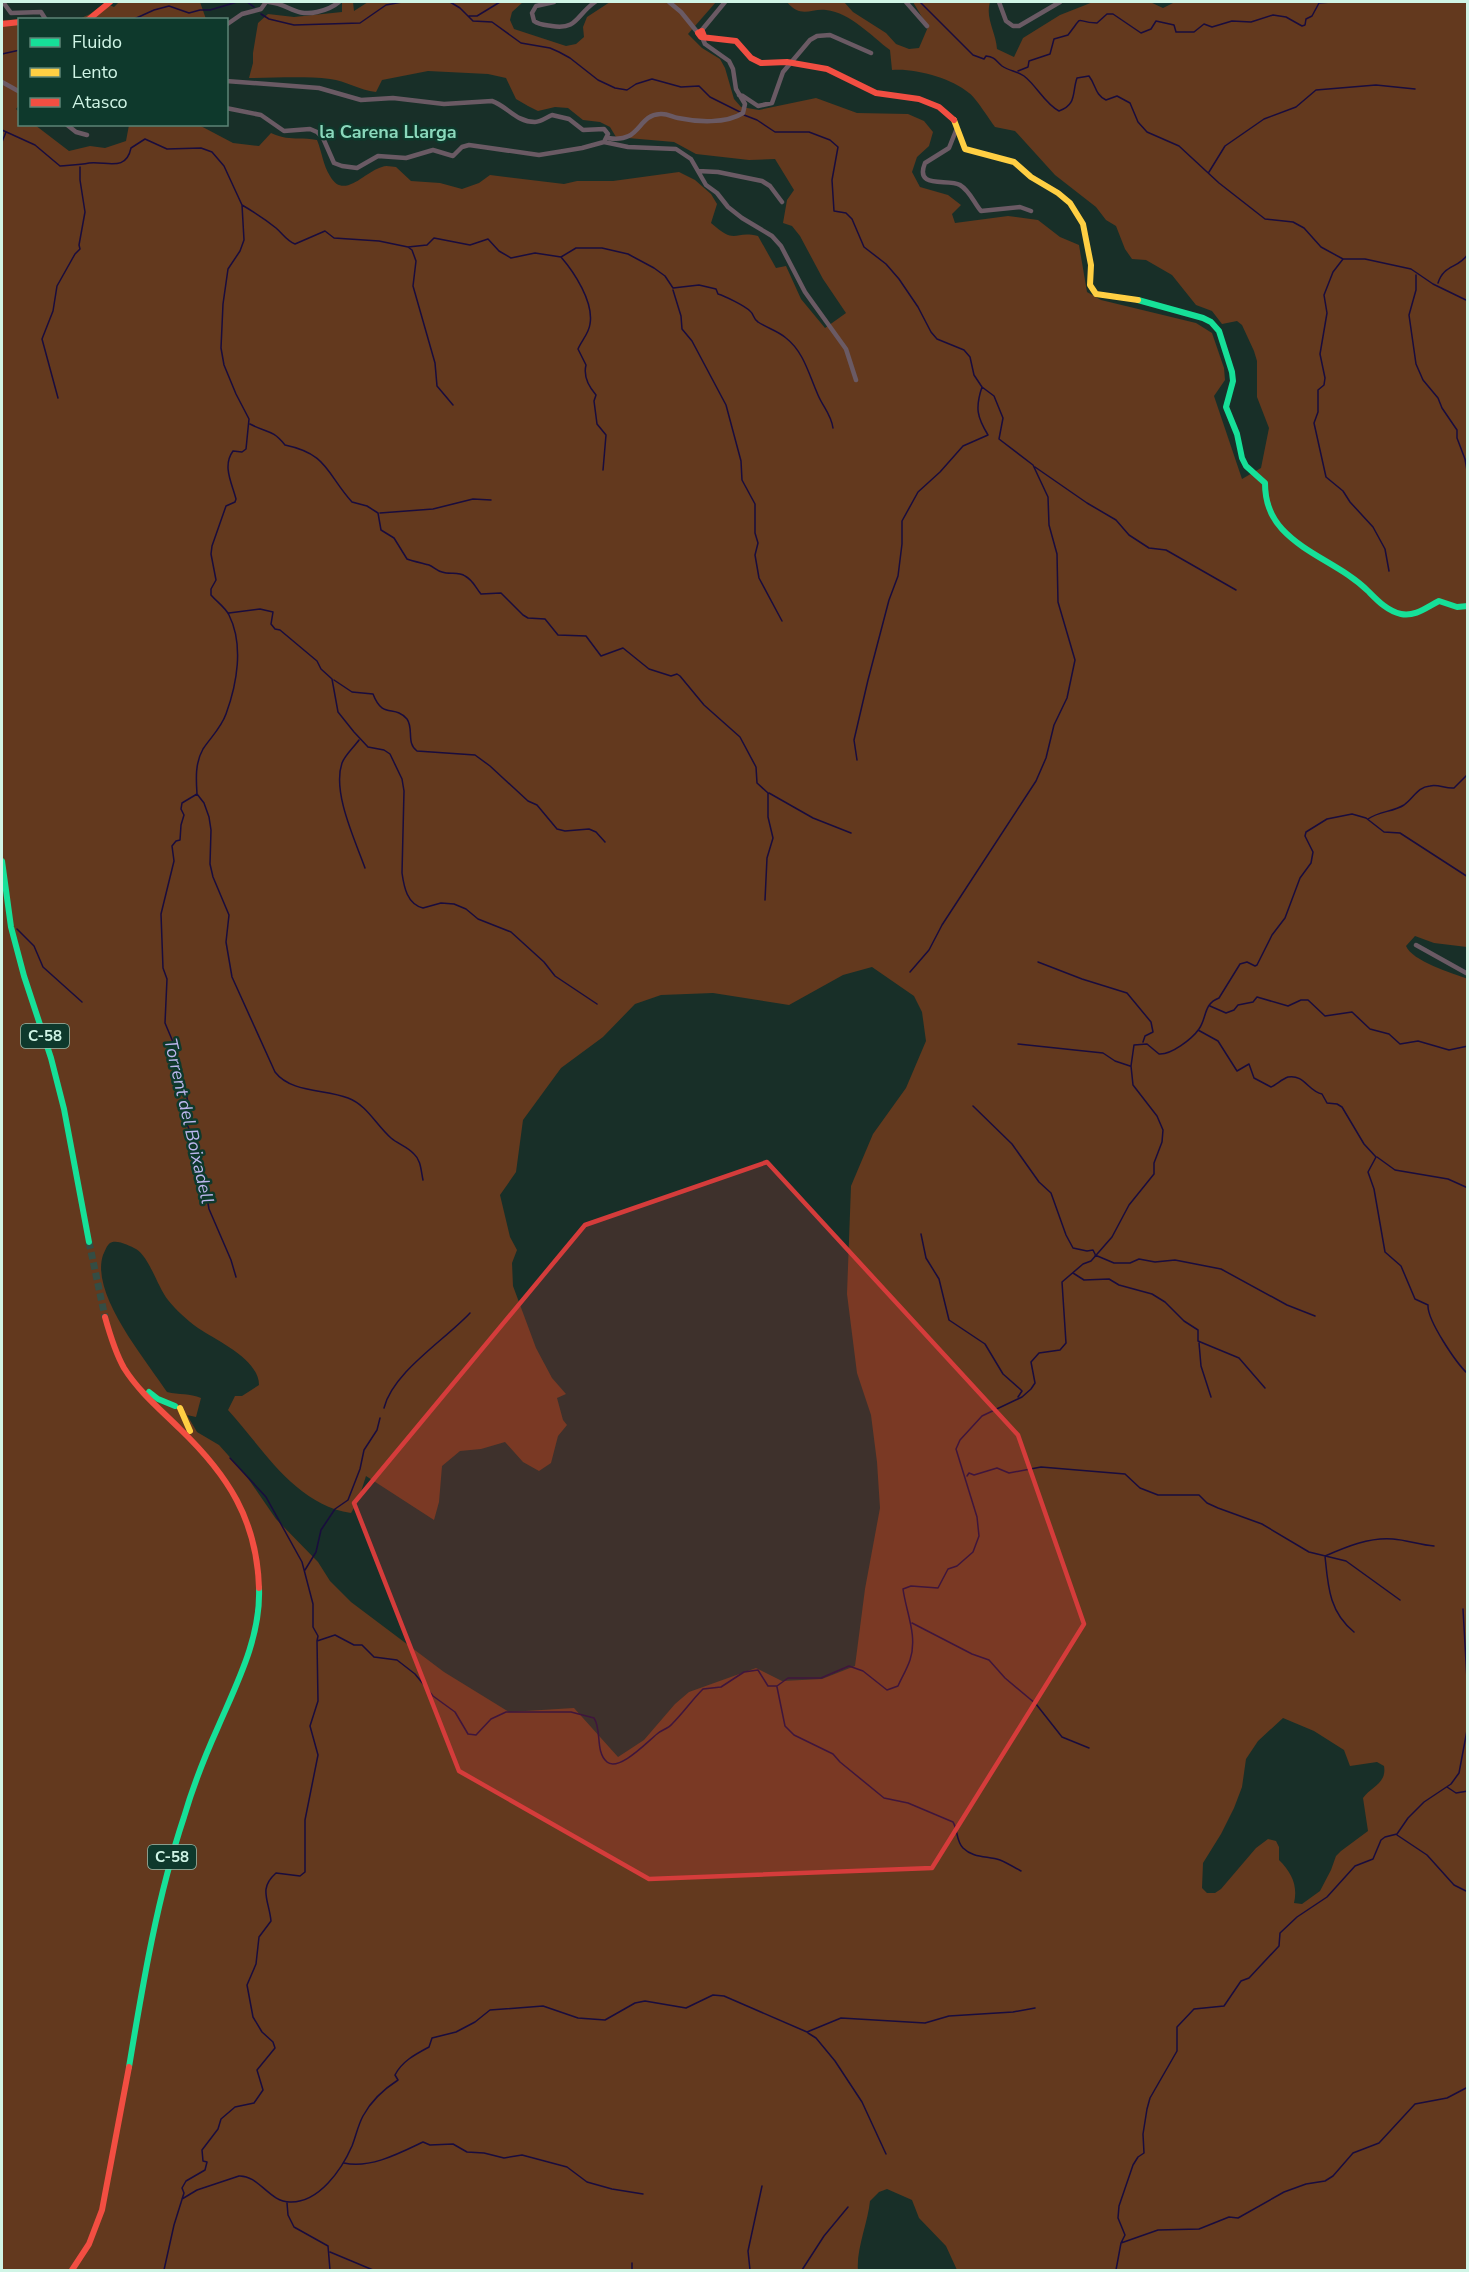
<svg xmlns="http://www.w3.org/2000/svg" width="1469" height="2272" viewBox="0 0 1469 2272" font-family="'Nunito Sans',sans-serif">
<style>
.green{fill:#63391e;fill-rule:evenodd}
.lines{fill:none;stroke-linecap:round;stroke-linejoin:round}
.stream{stroke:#190c3e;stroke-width:1.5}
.primary-tunnel{stroke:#344d44;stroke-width:7;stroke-dasharray:7 3.5;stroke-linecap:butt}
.street{stroke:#6a5a64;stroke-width:4.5}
.fast{stroke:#16e098;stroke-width:6}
.slow{stroke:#ffcf43;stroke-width:6}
.jam{stroke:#f24e42;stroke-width:6}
.marked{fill:#d53c3b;fill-opacity:0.2;stroke:#d53c3b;stroke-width:4.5;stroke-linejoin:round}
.labels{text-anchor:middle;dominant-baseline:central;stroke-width:5;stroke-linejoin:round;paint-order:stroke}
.shield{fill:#0e392c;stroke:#96bdae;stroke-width:1.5}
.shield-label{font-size:15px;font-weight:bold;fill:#d0f5e6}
.neighbourhood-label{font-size:18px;font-weight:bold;fill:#8ad8bc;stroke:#0e392c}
.water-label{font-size:18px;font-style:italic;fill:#bcb6ed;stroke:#0e392c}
</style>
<rect width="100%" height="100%" fill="#182f28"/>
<path class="green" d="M119 2H200L206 19 77 20 90 14 105 3 114 7Z
M342 2H353L354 11 368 2H523L512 12 510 20 514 29 566 46 576 44 584 37 583 27 587 17 610 2H716L688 34 702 48 720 59 725 68 734 99 741 107 759 110 816 98 857 113 908 114 924 121 933 132 929 146 917 157 912 172 920 187 948 195 961 205 952 214 955 223 1008 216 1038 220 1060 237 1079 245 1087 292 1101 300 1196 323 1212 333 1224 368 1225 380 1214 396 1242 479 1261 468 1269 428 1257 397V361L1254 351 1242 325 1237 321 1222 324 1212 311 1196 305 1172 275 1146 260 1132 259 1125 249 1116 226 1106 220 1096 207 1055 175 1015 131 995 127C989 119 976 98 969 93 951 78 915 68 892 70L890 50C871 36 851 13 826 10 811 8 801 19 787 2H844L853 12 886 33 896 44 909 49 919 48 928 27 913 2H990C985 18 996 32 997 49L1014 57 1023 38 1060 15 1093 2H1150L1163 8 1175 2H1467V947L1434 943 1415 936 1406 946C1412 961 1452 973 1468 979L1467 2270H957L946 2246 919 2218 912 2200 887 2189 879 2192 870 2201C868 2222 856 2250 858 2270H2V20L54 19H60L20 20V104L16 109 19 112 20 124 35 125 69 151 90 146 105 148 126 141 129 125 197 124 233 143 259 146 271 133C290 142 299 136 317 140 322 152 323 165 330 176 344 201 365 171 382 167 386 165 392 167 396 167L411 181 440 183 462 189 479 183 490 175 564 184 577 181H613L679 172 695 180 711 194 717 204 711 223C737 246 733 230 758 236L776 268 786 266 801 299 825 328 846 313 823 279 800 236 792 226 783 223 787 200 794 190 775 159 749 160 696 154 674 142 616 137 610 127 600 122 583 120 568 108 555 107 538 111 528 106 516 99 506 78 488 74 428 71 382 80 376 92C359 90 346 81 330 79 304 76 275 78 249 78L253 63V53L258 23 268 14 294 17 342 12ZM872 967 914 996 922 1012 926 1041 906 1088 873 1134 851 1186 847 1294 857 1373 871 1415 877 1462 880 1508 865 1589 855 1666 822 1679 782 1681 756 1668 689 1692 675 1704 644 1740 618 1757 574 1708 509 1712 444 1672 351 1602 330 1581 318 1562 276 1519 245 1474 219 1445 197 1432 187 1415 196 1417 201 1398C190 1393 179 1395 167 1392 146 1360 90 1294 103 1255 105 1251 107 1245 110 1243 117 1239 130 1246 136 1249 150 1258 157 1286 168 1300 176 1310 187 1320 198 1328 217 1341 259 1359 259 1385L242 1396H235L228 1410C263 1448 294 1504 351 1513L358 1501 366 1476 434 1520 439 1502 442 1466 460 1451 481 1449 505 1442 523 1462 539 1471 551 1463 558 1436 567 1425 563 1420 557 1398 566 1394 552 1378 536 1348 513 1286 512 1263 517 1250 510 1237 500 1195 516 1172 523 1120 561 1068 603 1037 635 1004 661 995 713 993 789 1005 843 975ZM1283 1718 1314 1731 1344 1750 1350 1766 1377 1762 1384 1766C1387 1783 1372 1786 1363 1798L1368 1831 1341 1851 1336 1856 1331 1870 1320 1891 1302 1904 1294 1903C1298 1886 1292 1873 1279 1860V1847L1276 1841 1268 1839 1256 1848 1221 1889 1215 1893H1207L1202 1888 1203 1863 1221 1834 1234 1808 1242 1787 1246 1759 1258 1741Z"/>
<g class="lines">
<path class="stream" d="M247 2 254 7
M450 2 460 8 473 21 492 22 521 43 550 48 559 52 570 58 598 80 615 88 627 90 636 84 652 79 681 87 699 86 710 97 740 112
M920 2 973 55 984 59 986 56C995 57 996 61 1002 66 1009 71 1017 71 1024 76 1037 86 1045 104 1059 111 1077 105 1072 92 1077 78L1089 76C1096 85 1095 95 1106 100L1117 96 1130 103 1138 122 1147 132 1179 146 1219 183 1265 219 1293 222 1304 228 1321 247 1343 259H1365L1411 269 1433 284 1468 301
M261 14 269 19 294 25 360 23 386 5 402 2
M469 16H477L500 2
M132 20 154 10 169 6 189 13 200 10H210L237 2
M2 54 20 50
M1018 71 1028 67 1029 61 1050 54 1054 39 1068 35C1086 12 1073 23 1097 23L1107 14H1113L1141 33 1151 29 1156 21 1174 25 1176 32H1194L1204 24 1212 27 1232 21 1251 22 1273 15 1286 17 1302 26 1305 25 1306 19 1312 16 1319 3 1331 2
M744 115 757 120 775 132H809L830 140 838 147 832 180 834 211 846 213 852 219 864 247 886 264 899 279 918 307 931 332 937 339 964 350 970 357 974 375 982 387 994 396 1003 418 999 439 1033 465 1048 497 1049 525 1057 554 1058 602 1075 660 1067 698 1054 725 1046 758 1036 781 942 925 929 950 910 972
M2 130 35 145 60 166C70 165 79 165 89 163 107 161 126 172 131 148L145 139 167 149 201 148 212 152 224 166 242 205 244 240 240 251 228 269 223 304 221 348 224 365 236 394 249 419 246 449 242 452 233 451C222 466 232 483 236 499L235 502 226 506 212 546 211 554 216 580 211 589V595C217 602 225 607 229 615 244 645 237 684 226 714 221 728 211 737 203 749 195 763 196 779 197 794L182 803 181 809 184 815 181 825 180 840 176 841 172 846 174 861 161 914 163 968 167 979 165 1023 173 1042 176 1067 185 1090 188 1102 184 1118 197 1146 196 1157 202 1171 209 1209 231 1260 236 1277
M2 142 6 132
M1209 172 1225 146 1264 119 1296 107 1316 90 1376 85 1415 89
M242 205C254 212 265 219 276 228 283 234 287 241 295 244L325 231 334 238 379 241 408 247 412 250 416 261 413 286 435 363 437 386 453 405
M408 247 427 245 434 238 470 245 488 239 499 251 511 258 535 253 561 257 576 248H602L628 254 654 268 665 276 673 288 699 285 716 289 718 294C725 296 745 306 750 311 754 314 753 319 758 322 767 328 778 331 786 338 804 352 809 375 818 395 823 407 831 414 833 428
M561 257C574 272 594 302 590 324 589 333 582 340 578 349L586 365C583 377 589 387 596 395L594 401 597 424 606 435 603 470
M1343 259 1333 272 1324 295 1327 313 1320 354 1325 378 1324 385 1318 390V412L1314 423 1326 477 1343 491 1350 502 1373 527 1385 549 1389 571
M1416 275V290L1409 315 1416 364 1423 380 1438 398 1442 408 1457 430V438L1465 459 1468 476
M1438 283C1444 264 1458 269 1468 254
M673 290 681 316 682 329 692 341 726 405 741 461 742 480 755 504V533L758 543 755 555 759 578 782 621
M58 398 42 339 53 311 57 286 75 254 80 249 79 245 85 212 80 180V167
M250 424C267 433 272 429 285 445 328 454 326 473 352 502L367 506 378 513 381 530 394 538 407 559C412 561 426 564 429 565 434 567 437 571 442 572 450 575 458 571 465 576 473 580 475 587 481 594L501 593 523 615 528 618 545 619 558 635 586 636 601 656 623 648 649 669 671 676 677 674 680 676 704 705 740 737 756 767 757 783 768 793V817L773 838 767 858 765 900
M1035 467 1087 503 1116 520 1129 535 1149 548 1166 550 1236 590
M380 513 433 509 473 499 491 500
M229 613 260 609 273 612 271 624 275 629 280 630 317 661 321 669 332 679 338 712 354 732 368 747 384 750 390 754 402 779 404 791 402 873C404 887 407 904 423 908L441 903 454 904 466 909 478 919 511 932 544 962 555 976 597 1004
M334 680 352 692 373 694C383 720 394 704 407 719 414 729 406 743 417 751L475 755 490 766 528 801 537 805 557 829 565 831 589 829 596 832 605 842
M359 740C354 747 345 755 342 763 332 792 355 840 365 868
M857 760 854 740 868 680 889 600 898 576 902 544V521L918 492 940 472 963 446 988 435C977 417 975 408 982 387
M769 793 813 818 851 833
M197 794 204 803 209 817 211 830 210 864 213 877 229 915 226 942 232 977 275 1072C291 1093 325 1089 348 1098 367 1105 376 1125 391 1138 398 1144 408 1147 414 1154 421 1160 421 1171 423 1180
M1368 819C1379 811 1393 812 1404 805 1414 798 1417 787 1430 786 1438 784 1446 789 1454 788L1468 774
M17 929 34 946 43 967 82 1002
M1038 962 1082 979 1127 993 1151 1022 1153 1032 1145 1036 1143 1042
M1210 1006 1226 1013 1234 1010 1238 1005 1253 1002 1257 997 1288 1006 1301 1000H1308L1325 1016 1352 1012 1370 1029 1389 1034 1400 1044 1418 1041 1449 1050 1468 1046
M1198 1030 1218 1041 1237 1071 1249 1064 1254 1078 1271 1087C1276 1085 1282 1079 1288 1077 1304 1074 1309 1092 1322 1094L1327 1103 1337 1104 1342 1107 1364 1144 1376 1157 1368 1172 1374 1189 1385 1252 1401 1266 1415 1299 1428 1305C1427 1320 1456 1363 1468 1374
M1018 1044 1103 1053 1115 1061 1130 1066
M973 1106 1012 1144 1039 1182 1051 1193 1066 1235 1073 1248 1087 1251 1093 1250 1095 1254
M1377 1157 1395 1170 1448 1179 1468 1188
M921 1234 926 1258 939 1279 949 1320 985 1344 1003 1374 1020 1389 1022 1391 1018 1397
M1095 1255 1114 1263H1130L1139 1259 1155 1262 1175 1260 1221 1269 1287 1305 1315 1316
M1073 1273 1084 1280 1109 1279 1119 1285 1152 1294 1165 1302 1184 1321 1198 1330V1341L1239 1358 1265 1388
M1199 1343 1201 1366 1211 1397
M384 1408C393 1372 445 1340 470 1313
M230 1458 266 1497 302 1562 313 1604V1627L318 1636 317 1641
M967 1476 969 1473 974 1475 997 1468 1009 1473 1041 1467 1125 1474 1140 1488 1158 1495H1199L1207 1503 1218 1508 1262 1524 1309 1552 1346 1561 1400 1600
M305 1570 316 1552 321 1530 335 1509 348 1500 360 1469 364 1450 377 1430 380 1418
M1463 1609 1468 1697
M912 1623 972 1654 989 1660 1005 1678 1036 1704 1062 1737 1089 1748
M1354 1632C1329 1612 1328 1586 1325 1556 1346 1547 1369 1537 1393 1539 1407 1540 1420 1545 1434 1546
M777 1687 785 1726 794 1735 833 1754 840 1762 884 1798 908 1803 953 1822C958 1830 956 1841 963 1848 973 1858 987 1856 1000 1860 1007 1863 1014 1867 1021 1871
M1447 1787 1456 1793 1468 1791
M1397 1835 1427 1855 1454 1885 1468 1892
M808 2033 816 2038 835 2061 862 2102 886 2154
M344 2163C370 2169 400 2153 423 2142L430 2145 453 2144 467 2152 484 2153 504 2158 522 2155 567 2167 587 2182 612 2189 643 2194
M182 2199 197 2190 239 2176C259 2175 269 2202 290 2202 319 2203 342 2169 352 2146 356 2136 358 2125 363 2116 371 2101 384 2089 398 2080L395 2075C402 2061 416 2054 429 2047L432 2038 456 2032 475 2022 490 2010 543 2006 578 2018 605 2020 635 2003 645 2001 686 2008 713 1995 724 1996 807 2032 841 2018 925 2023 949 2016 1013 2012 1035 2008
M287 2203 288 2215 294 2227 328 2246 330 2270
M1121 2243 1158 2230 1199 2229 1229 2217 1238 2218 1284 2192 1306 2184 1325 2181 1333 2176 1353 2153 1379 2143 1415 2104 1447 2098 1468 2087
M330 2252 373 2270
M164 2270 174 2225 184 2193 182 2188 186 2181 205 2170 207 2162 203 2161 202 2150 218 2129 221 2119 235 2107 254 2103 263 2090 257 2070 275 2048 273 2042 262 2032 253 2017 247 1985 256 1964 259 1937 271 1921C269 1900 258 1889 276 1873L300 1876 305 1872V1820L318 1755 310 1726 318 1701 317 1641 335 1635 354 1645H362L374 1657 397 1660 415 1674 433 1696 455 1712 468 1734 476 1735 491 1719 506 1712H571L594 1718C602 1730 595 1752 607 1762 619 1772 648 1741 657 1734 661 1730 668 1729 672 1724 683 1713 692 1700 703 1689L721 1687 744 1672 758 1670 768 1686H777L788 1678H821L849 1666 863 1671 887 1690 898 1686C902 1677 907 1669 910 1660 918 1636 906 1612 903 1589L911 1586 938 1588 948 1569 957 1566 973 1552 979 1536 977 1517 956 1449 960 1440 982 1416 1022 1397 1031 1389 1035 1383 1031 1362 1039 1353 1060 1350 1066 1343 1062 1282 1083 1264 1091 1261 1112 1237 1129 1205 1154 1174V1163L1162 1142 1163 1130 1157 1116 1133 1085 1131 1066 1134 1045 1147 1044 1159 1054C1171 1055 1192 1039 1199 1029 1207 1018 1203 1004 1219 998L1240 964 1247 962 1255 966 1257 965 1272 935 1285 918 1300 878 1311 863 1313 852 1305 836 1306 832 1327 819 1352 814 1366 818 1384 832 1400 833 1468 877
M632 2270V2263
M750 2270 748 2251 762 2186
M802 2270 824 2236 848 2207
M1116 2270 1121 2243 1125 2235 1118 2218 1119 2206 1133 2165 1138 2157 1144 2153 1143 2134 1147 2109 1150 2098 1177 2051V2027L1194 2009 1224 2006 1241 1981 1249 1978 1279 1946 1280 1933 1297 1917 1327 1897 1355 1866 1373 1859 1381 1840 1385 1837 1397 1834 1408 1818 1424 1802 1451 1784 1459 1773 1468 1725"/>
<path class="primary-tunnel" d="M89 1242 105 1317"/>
<path class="street" d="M3 2 11 13 41 12 46 20
M269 2C289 4 295 17 317 12 326 10 332 8 339 2
M554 2 536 6 532 13 534 21C539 25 545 25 552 26 578 30 576 15 595 2
M669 2 681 12 698 33
M906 2 927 26
M999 2 1006 21 1013 26H1019L1060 2
M226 25 242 14 261 9 266 2
M701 31 725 2
M226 81 319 88 361 100 393 98 444 104 492 101C507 106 516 122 535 122 541 122 547 117 552 115L569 119 583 130 604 129 608 134 604 142
M2 82 20 92
M739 95 743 96 758 106 772 103 783 72 810 40 817 36 830 35 871 53
M226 108 261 115 284 131 310 129 317 132 323 138 334 163 342 166 357 168 378 156 406 158 433 150 453 156 462 147 469 145 539 155 582 148 604 142
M66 124 76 132 87 135
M957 128 949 148 925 163C914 190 948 178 960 185 970 191 974 203 981 211L1020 207 1031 211
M608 138C641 144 637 115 660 114 667 113 672 117 678 118 697 122 726 124 743 113L745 104 736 89 733 69 729 61 705 44 702 37
M604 142 628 147 676 149 691 159 706 185 717 193 728 207 742 218 772 236 781 246 805 292 846 349 856 380
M698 171 718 172 762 181 770 186 782 202
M1416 945 1468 974"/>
<path class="fast" d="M1138 300 1203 318 1211 322 1219 331 1232 372 1233 381 1226 407 1237 434 1242 458 1246 466 1265 483C1265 500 1270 516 1282 529 1306 555 1343 566 1368 591 1377 600 1387 611 1401 614 1415 617 1427 607 1439 601L1457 607 1468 606
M2 861 11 927 24 976 51 1058 64 1109 89 1242
M149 1392 158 1399 175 1406
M129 2067C143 1983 157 1898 184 1817 193 1786 205 1756 218 1727 237 1683 261 1637 259 1588"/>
<path class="slow" d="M954 120 965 149 1014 162 1031 177 1058 193 1070 203 1083 224 1091 265 1090 285 1096 294 1138 300
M180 1408 190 1431"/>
<path class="jam" d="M88 20 110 2
M2 24 20 22
M704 36 702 31 698 33 701 37 736 41 751 58 761 63 787 62 827 69 876 93 919 99 939 107 954 120
M105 1317C110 1335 115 1352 124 1368 139 1392 161 1410 180 1429 228 1475 257 1520 259 1588
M72 2270 89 2244 102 2210 129 2067"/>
</g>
<path class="marked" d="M767 1162 1018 1435 1084 1624 932 1868 649 1879 459 1771 354 1503 585 1225Z"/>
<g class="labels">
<g class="shield">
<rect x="21" y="1024" width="48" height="24" rx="4.5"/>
<rect x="148" y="1845" width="48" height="24" rx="4.5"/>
</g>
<g class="shield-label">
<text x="45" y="1036">C-58</text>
<text x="172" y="1857">C-58</text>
</g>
<g class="neighbourhood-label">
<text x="388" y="132">la Carena Llarga</text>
</g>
<g class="water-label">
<text transform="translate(189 1121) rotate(77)">Torrent del Boixadell</text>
</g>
</g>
<rect width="1469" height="2272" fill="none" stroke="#d0f5e6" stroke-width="6"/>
<rect x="18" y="18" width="210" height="108" fill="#0e392c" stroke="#5c8476" stroke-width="1.5"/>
<rect x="30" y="38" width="30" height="9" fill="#16e098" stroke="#5c8476" stroke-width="1.5"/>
<text x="72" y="48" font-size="18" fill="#d0f5e6">Fluido</text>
<rect x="30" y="68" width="30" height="9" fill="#ffcf43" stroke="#5c8476" stroke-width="1.5"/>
<text x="72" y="78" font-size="18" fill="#d0f5e6">Lento</text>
<rect x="30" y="98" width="30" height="9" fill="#f24e42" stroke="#5c8476" stroke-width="1.5"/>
<text x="72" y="108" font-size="18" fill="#d0f5e6">Atasco</text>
</svg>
